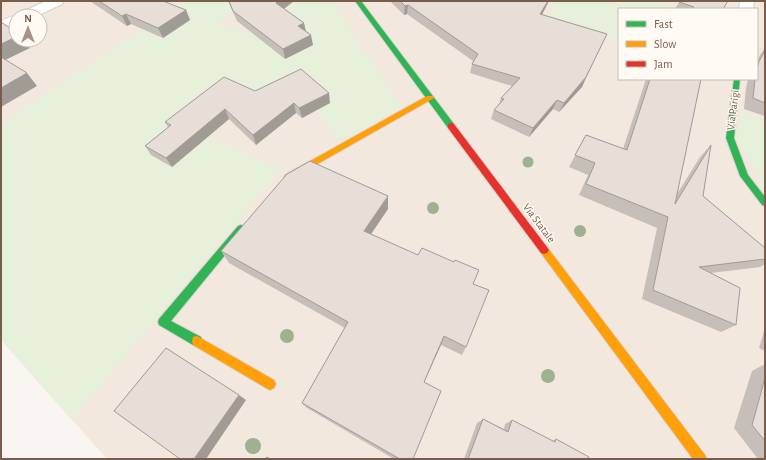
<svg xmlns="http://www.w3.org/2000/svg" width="766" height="460" viewBox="0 0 766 460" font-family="'Alegreya Sans',sans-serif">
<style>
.residential{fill:#f2e8de;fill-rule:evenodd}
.green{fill:#e7f0db}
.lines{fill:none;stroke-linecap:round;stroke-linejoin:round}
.street-casing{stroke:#d7d1cb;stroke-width:2}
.fast-casing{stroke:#d9d2cb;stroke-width:2}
.slow-casing{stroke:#d9d2cb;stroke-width:2}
.jam-casing{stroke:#d9d2cb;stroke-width:2}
.street{fill:#fefefd;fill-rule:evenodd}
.fast{fill:#30b455;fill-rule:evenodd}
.slow{fill:#ff9f0a;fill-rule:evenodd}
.jam{fill:#e5322d;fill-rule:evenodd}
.tree{fill:#9eb190}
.wall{fill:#c6bfb9}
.shaded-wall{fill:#a19b96}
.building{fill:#e6ded7;stroke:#a19b96}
.labels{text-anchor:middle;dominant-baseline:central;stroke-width:3;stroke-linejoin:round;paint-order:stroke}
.street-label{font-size:11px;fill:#7a5c4d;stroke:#fffaf3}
</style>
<rect width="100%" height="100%" fill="#f9f5f0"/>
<path class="residential" d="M1 1H765V459H107L1 340ZM619 9H757V79H619ZM16 16H40V40H16Z"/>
<path class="green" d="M185 1H247L217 24 253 33 294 1H332L402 107 339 140 287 74 253 100 210 84 168 119 281 169 72 420 1 340V123Z
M552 1H669L667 9H619V41L572 26 544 23 554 8Z
M741 111 765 120V189L737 139Z"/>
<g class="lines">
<g class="street-casing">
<path id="street" d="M46 1H64L62 4 37 16H16V26L1 31V21C6 19 12 15 18 16L20 13Z
M740 1H754L753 9H739Z"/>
</g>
<g class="fast-casing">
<path id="fast" d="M355 1H361L454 124V128H448Z
M734 79H740L734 138 748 175 765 197V206L762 205 740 176 726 138Z
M241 225 244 226 245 229 244 232 171 321 201 337 202 341 201 345 197 346 193 345 159 325 158 322 159 319 238 226Z"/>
</g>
<g class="slow-casing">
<path id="slow" d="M427 96H433L434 98 291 179H285L284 177 285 175Z
M544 246 547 247 705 455 707 459H693L541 253 539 250 541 247Z
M197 336 274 380 276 384 274 388 270 390 266 388 193 345 192 341 193 337Z"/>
</g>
<g class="jam-casing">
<path id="jam" d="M451 123 454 124 547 247 549 250 547 253 544 254 541 253 448 128V124Z"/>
</g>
<use href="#street" class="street"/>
<use href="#fast" class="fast"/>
<use href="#slow" class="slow"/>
<use href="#jam" class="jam"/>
</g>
<g class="tree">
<circle cx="528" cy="162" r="5.5"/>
<circle cx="433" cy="208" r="6"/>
<circle cx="580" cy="231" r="6"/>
<circle cx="287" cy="336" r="7"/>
<circle cx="548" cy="376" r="7"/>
<circle cx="253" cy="446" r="8"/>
</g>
<path class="wall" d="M90 1H163L186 10 190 20 163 38 131 24 127 26Z
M228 1H294L284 9 304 23 306 31 313 45 285 59 237 21Z
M390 1H549L542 15 607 34 582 87 559 112 553 109 529 137 491 119 494 110 499 104 501 98 512 86 470 73 472 64 473 61 407 14 404 15Z
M680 1 723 9H675Z
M765 47V116L744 109 746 88 748 79H757V60Z
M646 79H701L677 194 700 157 711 145 703 196 765 248V264L760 267 711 273 736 325 721 332 642 299 657 228 579 195 588 175 569 167 586 135 623 149Z
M255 91 330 103 302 118 296 113 256 145 229 119 172 167 151 155 145 146 168 127 165 122Z
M388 209 371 234 474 284 466 347 462 355 441 345 424 382 413 459H394L307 408 302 403 345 328 229 263 221 251Z
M765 328V351L759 348Z
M765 364V459H758L734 428 752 371Z
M483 419 504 429 505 424 512 420 552 441 556 439 589 459H464L477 423Z"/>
<path class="shaded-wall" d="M278 1H294L278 13 276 3Z
M548 1H549L537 24 540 14Z
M408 5 407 14 404 15 405 6Z
M186 10 190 20 163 38 158 28Z
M126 14 131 24 127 26 122 16Z
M304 23 306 33 298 26Z
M311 35 313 45 285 59 283 49Z
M16 37V40H24L30 48 1 62V44Z
M27 73 37 86 1 107V88Z
M586 77 582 87 559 112 564 103Z
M329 93 330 103 302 118 299 108Z
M557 100 553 109 529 137 533 128Z
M294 103 296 113 256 145 253 135Z
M225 109 229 119 172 167 166 158Z
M388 196V209L365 243 364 231Z
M444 336 441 345 421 389 424 382Z
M239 395 246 400 206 459H194Z"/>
<path class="building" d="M99 1H163L186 10 158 28 126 14 122 16Z
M229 1H278L276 3 304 23 298 26 311 35 283 49 233 11Z
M400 1H548L540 14 607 34 586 77 564 103 557 100 533 128 494 110 504 99 501 98 520 78 472 64 478 54 408 5 405 6Z
M680 1H728L723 9H692L694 7 679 2Z
M1 22 16 32V37L1 44Z
M765 51V103L753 98 755 79H757V70L759 61Z
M1 57 27 73 1 88Z
M301 69 329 93 299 108 294 103 253 135 225 109 166 158 145 146 171 125 165 122 224 77 255 91Z
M650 79H701L675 204 711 145 703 196 765 248V259L699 267 740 288 736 325 653 290 668 217 586 184 595 163 575 155 586 135 627 150Z
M310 161 388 196 364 231 418 255 422 248 454 262 455 260 479 270 473 284 489 290 466 347 444 336 424 382 441 391 413 459H400L302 403 348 322 221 251 287 174Z
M166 348 239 395 194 459H180L114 411Z
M765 378V441L752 425Z
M483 419 508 432 512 420 555 442 556 439 589 457V459H468Z
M267 457 270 459H265Z"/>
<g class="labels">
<g class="street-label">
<text transform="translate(733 110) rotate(-83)">Via Parigi</text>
<text transform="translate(539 223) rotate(53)">Via Statale</text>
</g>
</g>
<rect width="766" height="460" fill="none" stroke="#7a5c4d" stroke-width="4"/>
<rect x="618" y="8" width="140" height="72" fill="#fffaf3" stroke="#cabbb1"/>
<rect x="626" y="21" width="20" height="6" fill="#30b455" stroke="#cabbb1"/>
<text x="654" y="28" font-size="12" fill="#7a5c4d">Fast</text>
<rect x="626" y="41" width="20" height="6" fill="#ff9f0a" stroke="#cabbb1"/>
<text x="654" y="48" font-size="12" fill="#7a5c4d">Slow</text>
<rect x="626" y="61" width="20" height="6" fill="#e5322d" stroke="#cabbb1"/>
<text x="654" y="68" font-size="12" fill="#7a5c4d">Jam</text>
<g transform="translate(28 28)"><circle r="19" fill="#fffaf3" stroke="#cabbb1"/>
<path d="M0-3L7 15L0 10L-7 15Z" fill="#a69286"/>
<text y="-6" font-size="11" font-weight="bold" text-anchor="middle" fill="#7a5c4d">N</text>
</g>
</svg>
